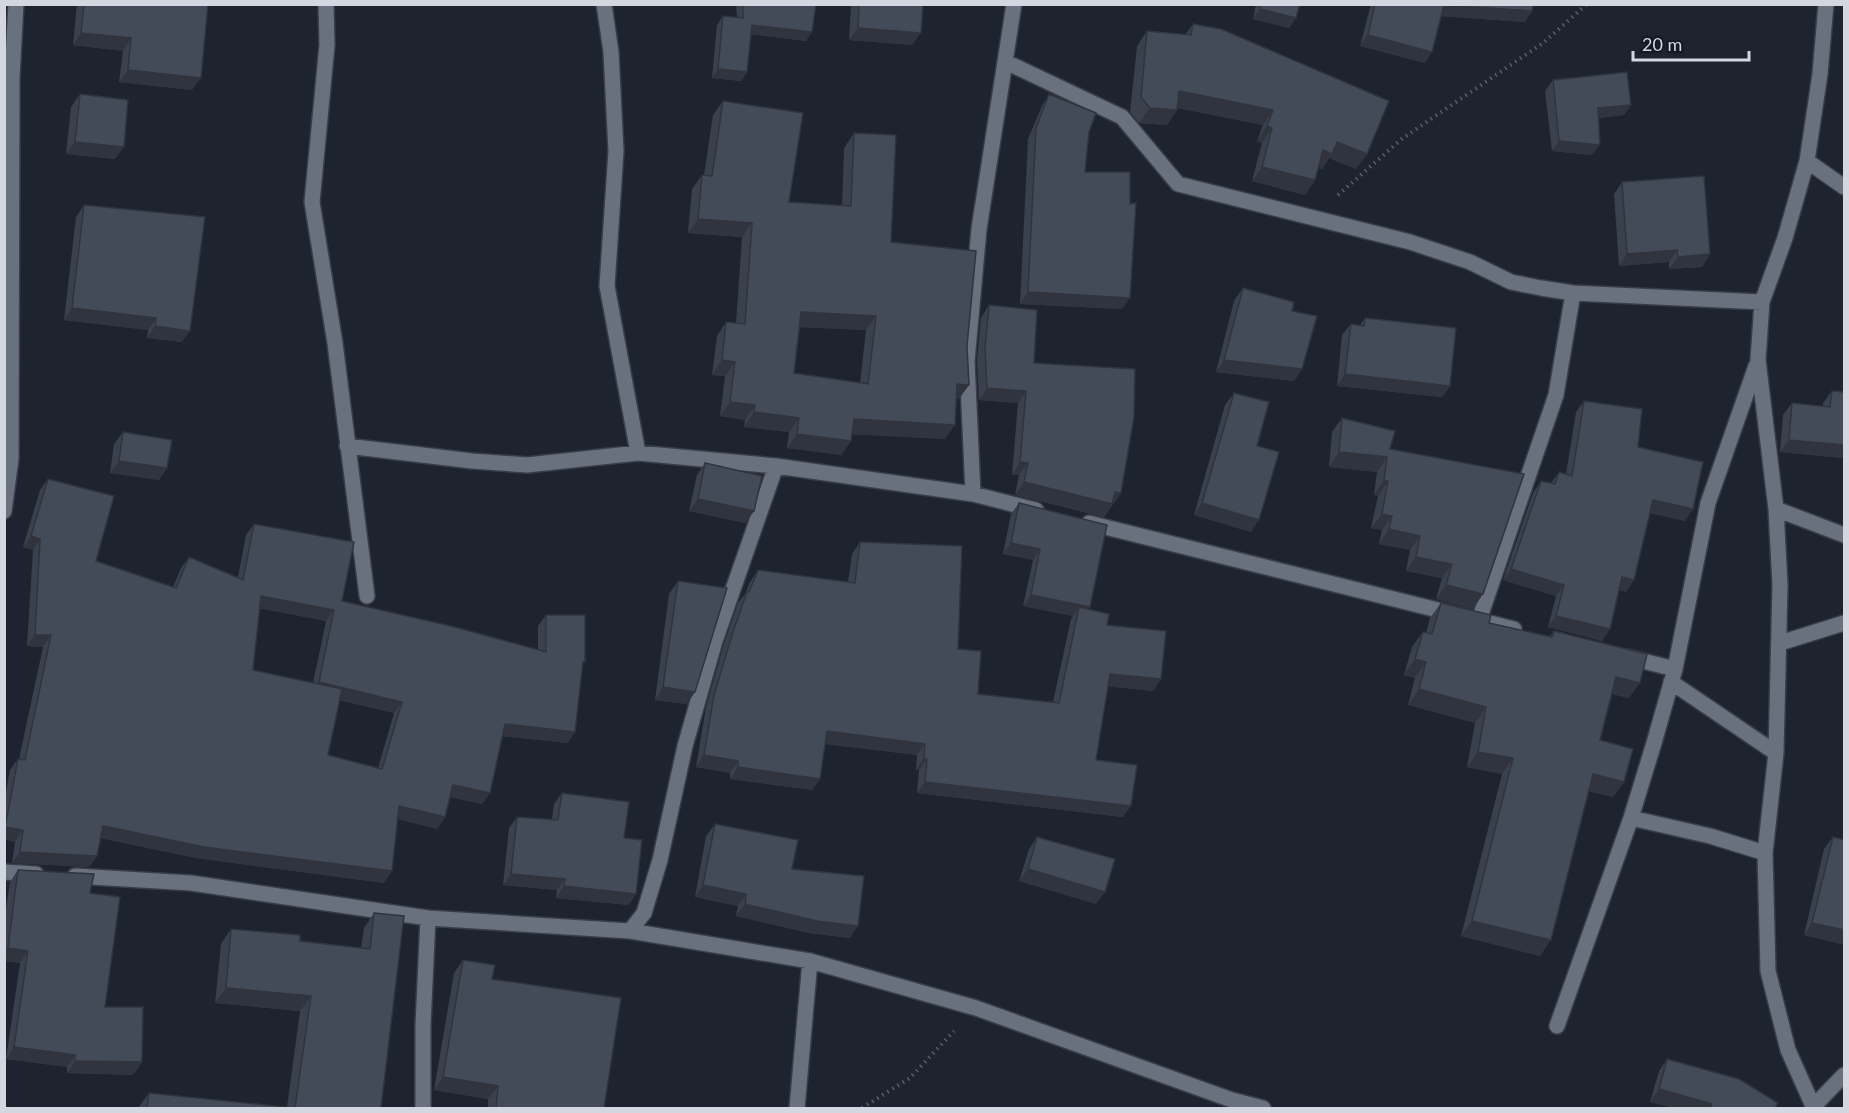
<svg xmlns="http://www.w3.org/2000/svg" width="1849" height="1113" viewBox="0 0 1849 1113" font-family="Lato,sans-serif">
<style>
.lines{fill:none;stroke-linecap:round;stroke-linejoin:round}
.minor-casing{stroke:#393d47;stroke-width:18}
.path{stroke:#595e69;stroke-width:4;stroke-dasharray:1.5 4.5;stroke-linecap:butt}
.minor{stroke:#69707e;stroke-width:15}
.wall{fill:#3a404c;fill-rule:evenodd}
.shaded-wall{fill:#30343e}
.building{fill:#444b58;stroke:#30343e;stroke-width:1.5;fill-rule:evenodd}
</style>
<rect width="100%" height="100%" fill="#1d232f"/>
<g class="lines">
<g class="minor-casing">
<path id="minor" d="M326 4 327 45 312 202 335 343 367 596
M604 4 611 52 616 151 607 286 638 453
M1006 62 1122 117 1178 184 1410 242 1470 262 1511 282 1541 288 1573 293 1762 302
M1807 161 1844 187
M347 446 472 461 527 465 638 453 776 466 973 494 1036 510
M973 494 967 361 979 229 1014 4
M1776 509 1844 535
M4 511 11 459 12 77 16 4
M1089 523 1514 629
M1479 620 1556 395 1573 293
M1780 643 1844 623
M1627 657 1675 669
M1671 682 1776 753
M1631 818 1710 836 1765 853
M4 872 36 874
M75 876 191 883 428 918 630 931 810 961 976 1008 1232 1100 1263 1108
M630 931 644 913 660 860 685 746 715 641 776 466
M1557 1026 1631 818 1654 743 1675 669 1708 503 1756 366
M1813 1106 1788 1050 1768 971 1765 853 1776 753 1780 585 1776 509 1758 360 1762 302 1785 238 1807 161 1820 74 1826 4
M423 1108V1025L428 918
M797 1108 810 961
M1812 1108 1844 1075"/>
</g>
<path class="path" d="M1338 195 1403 138 1543 43 1587 4
M862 1108 910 1078 954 1031"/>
<use href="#minor" class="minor"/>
</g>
<path class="wall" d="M77 4H208L192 90 119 82 123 51 73 45Z
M736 4H816L806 41 751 34 747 72 741 81 712 78 717 25 723 16 737 18Z
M851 4H923L912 45 849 40Z
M1256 4H1300L1296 18 1289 28 1253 19Z
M1371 4H1533L1532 11 1525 22 1441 16 1425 63 1360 46Z
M1193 24 1367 154 1356 169 1329 158 1322 169 1318 168 1315 180 1305 195 1252 181 1262 143 1257 141 1263 125 1178 108 1167 125 1139 123 1130 112 1137 46 1147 31 1185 35Z
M1553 80 1631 105 1624 115 1599 118 1592 155 1552 151 1545 91Z
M80 94 115 159 66 154 71 107Z
M1049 94 1089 132 1085 172 1122 309 1020 304 1028 139 1042 106Z
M723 101 789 202 842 206 844 148 854 133 891 242 959 399H956L945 439 852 434 851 441 841 455 787 448 789 432 744 427 745 420 720 416 725 376 712 375 717 336 726 322 736 323 742 237 688 233 692 189 702 175H704L713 115ZM800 327 866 330 860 383 794 373Z
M1622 182 1710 254 1702 267 1669 269V262L1619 266 1614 194Z
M84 205 182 342 147 338 148 330 64 320 76 217Z
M1243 288 1292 311 1302 369 1294 381 1216 372 1234 301Z
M989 305 1034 363 1121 493 1104 517 1015 495 1019 475H1012L1018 403 979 400 977 361 981 318Z
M1365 318 1450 386 1442 397 1337 386 1342 335 1351 324 1360 325Z
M1832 391 1845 392V456L1843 458 1780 452 1783 415 1792 403 1823 406V403Z
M1234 393 1257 446 1251 532 1194 515 1225 405Z
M1584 401 1638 447 1685 521 1650 513 1634 580 1626 592 1619 590 1602 641 1548 627 1556 596 1503 580 1533 493 1541 481 1551 483 1559 472 1566 474 1576 412Z
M1342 418 1390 449 1524 474 1473 609 1436 599 1442 578 1406 571 1410 550 1379 544 1382 530 1371 528 1378 496 1374 495 1377 472 1329 467 1332 432Z
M123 432 167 468 159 480 110 473 114 444Z
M705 463 754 511 745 523 689 511 697 475Z
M48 479 96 561 173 587 181 568 189 557 238 577 246 535 254 524 342 601 538 650V626L546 615 582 667 568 743 503 736 490 793 482 804 450 797 445 817 437 829 398 819 384 883 196 858 100 838 97 856 89 867 12 863 15 842 4 839V802L10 770 18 759H19L43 647 27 646 33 550 23 547 40 490ZM259 608 326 621 313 683 253 670ZM339 700 394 713 378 768 328 755Z
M1019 503 1089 609 1107 625 1161 679 1153 691 1108 686 1096 760 1123 817 917 793 919 770H916L917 755 825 744 820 779 812 790 730 779V773L696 767 706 707 724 644 738 603 745 594 750 582 758 570 848 582 852 554 860 542 958 649 978 694 1053 702 1071 619 1073 616 1023 606 1033 560 1003 554 1011 514Z
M678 581 687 704 655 700 669 594Z
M1441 603 1489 623 1550 636 1554 631 1629 698 1612 694 1600 740 1624 782 1613 797 1588 791 1540 956 1461 936 1502 774 1467 767 1475 723 1408 705 1415 678 1404 675 1412 647 1423 632 1426 633 1430 618Z
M562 793 624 838 629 905 556 898 557 890 503 885 509 828 517 817 552 819 554 804Z
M715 824 792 869 850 938 809 933 736 916 738 906 695 897 706 836Z
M1037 837 1096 904 1019 881 1029 849Z
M1833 837 1845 945 1804 935 1824 849Z
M18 870 90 893 105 1007 142 1062 133 1075 67 1073V1067L6 1059 20 963 4 961V922L10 882Z
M374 913 381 1108H138L149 1093 287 1107 300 1011 215 1003 221 944 231 929 300 941 361 948 364 928Z
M463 960 492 979 604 1108H488V1099L434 1090 454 973Z
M1667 1059 1775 1108H1675L1650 1102 1659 1071Z"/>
<path class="shaded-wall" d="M1444 5 1532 11 1525 22 1437 16Z
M1260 9 1296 18 1289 28 1253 19Z
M752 25 812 32 806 41 746 34Z
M858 28 921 33 912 45 849 40Z
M81 33 131 38 123 51 73 45Z
M1368 35 1432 52 1425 63 1360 46Z
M718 69 747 72 741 81 712 78Z
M128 70 201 78 192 90 119 82Z
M1179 91 1273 110 1263 125 1169 106Z
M1631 105 1624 115 1591 119 1598 108Z
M1150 108 1177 110 1167 125 1139 123Z
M1267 126 1272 128 1262 143 1257 141Z
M1559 141 1600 145 1592 155 1552 151Z
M75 142 124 147 115 159 66 154Z
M1337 142 1367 154 1356 169 1329 158 1322 169 1313 165 1323 150Z
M1262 167 1315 180 1305 195 1252 181Z
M698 219 752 223 742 237 688 233Z
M1677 250 1669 262 1619 266 1627 254Z
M1710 254 1702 267 1669 269 1678 257Z
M1028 292 1130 298 1122 309 1020 304Z
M72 308 156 318 148 330 64 320Z
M801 312 876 316 866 330 792 327Z
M155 326 190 331 182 342 147 338Z
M722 360 735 362 725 376 712 375Z
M1224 360 1302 369 1294 381 1216 372Z
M1345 374 1450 386 1442 397 1337 386Z
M957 384 969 385 959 399 947 398Z
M987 388 1026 391 1018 403 979 400Z
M730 402 755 405 745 420 720 416Z
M754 412 799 418 789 432 744 427Z
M854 419 955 425 945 439 844 434Z
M797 434 851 441 841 455 787 448Z
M1789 440 1845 445V456L1843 458 1780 452Z
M1339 452 1387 457 1377 472 1329 467Z
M119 461 167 468 159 480 110 473Z
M1020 462 1028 463 1019 475H1012Z
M1384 481H1388L1378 496 1374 495Z
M1024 482 1115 492 1121 493 1104 517 1015 495Z
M698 499 754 511 745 523 689 511Z
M1653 500 1693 509 1685 521 1645 512Z
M1202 503 1259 520 1251 532 1194 515Z
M1382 514 1392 516 1382 530 1371 528Z
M1389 529 1420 536 1410 550 1379 544Z
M31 536 40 539 33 550 23 547Z
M1011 543 1040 549 1033 560 1003 554Z
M1416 557 1452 564 1442 578 1406 571Z
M1511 569 1564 585 1556 596 1503 580Z
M1622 577 1634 580 1626 592 1613 588Z
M1446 585 1483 594 1473 609 1436 599Z
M1031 595 1090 607 1082 618 1079 607 1073 616 1023 606Z
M261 596 334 610 326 621 253 607Z
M1556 616 1610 629 1602 641 1548 627Z
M35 635H51L43 647 27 646Z
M1415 659 1426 662 1415 678 1404 675Z
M1110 674 1161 679 1153 691 1102 686Z
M1616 677 1640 683 1629 698 1606 692Z
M319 682 402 702 394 713 311 693Z
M663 687 695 692 687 704 655 700Z
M1419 689 1486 707 1475 723 1408 705Z
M505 724 575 732 568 743 497 736Z
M827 731 925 744 917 755 819 743Z
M1478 752 1513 758 1502 774 1467 767Z
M704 755 738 761 730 773 696 767Z
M924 758 927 759 919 770H916Z
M738 767 820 779 812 790 730 779Z
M1593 774 1624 782 1613 797 1582 789Z
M925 782 1131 806 1123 817 917 793Z
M453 785 490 793 482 804 445 796Z
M399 806 445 817 437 829 391 817Z
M103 826 392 871 384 883 196 858 95 837Z
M5 827 23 830 15 842 4 839V828Z
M20 852 97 856 89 867 12 863Z
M1028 869 1105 892 1096 904 1019 881Z
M511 874 565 879 557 890 503 885Z
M703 885 746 894 738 906 695 897Z
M564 886 636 894 629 905 556 898Z
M745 904 858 926 850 938 809 933 736 916Z
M1472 921 1551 940 1540 956 1461 936Z
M1812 923 1845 930V945L1804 935Z
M8 948 28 951 20 963 4 961V953Z
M226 988 311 996 300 1011 215 1003Z
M14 1047 75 1055 67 1067 6 1059Z
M75 1061 142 1062 133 1075 67 1073Z
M443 1077 498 1086 488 1099 434 1090Z
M1659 1089 1712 1104 1709 1108H1675L1650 1102Z"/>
<path class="building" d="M84 4H208L201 78 128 70 131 38 81 33Z
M743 4H816L812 32 752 25 747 72 718 69 723 16 743 18Z
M859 4H923L921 33 858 28Z
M1261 4H1300L1296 18 1260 9Z
M1375 4H1533L1532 11 1444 5 1432 52 1368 35Z
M1193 24 1221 29 1389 101 1367 154 1337 142 1332 154 1323 150 1315 180 1262 167 1272 128 1267 126 1273 110 1179 91 1177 110 1150 108 1141 97 1147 31 1191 35Z
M1627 72 1631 105 1598 108 1600 145 1559 141 1553 80Z
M80 94 128 100 124 147 75 142Z
M1049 94 1096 113 1089 132 1085 172H1130V204L1136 203 1130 298 1028 292 1036 128Z
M723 101 803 113 789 202 851 206 854 133 896 135 891 242 976 251 967 346 969 385 957 384 955 425 854 419 851 441 797 434 799 418 754 412 755 405 730 402 735 362 722 360 726 322 745 324 752 223 698 219 702 175 712 176ZM801 312 876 316 868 384 794 373Z
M1704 176 1710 254 1678 257 1677 250 1627 254 1622 182Z
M84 205 205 217 190 331 155 326 156 318 72 308Z
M1243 288 1294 302 1292 311 1317 316 1302 369 1224 360Z
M989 305 1037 310 1034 363 1135 369 1134 417 1121 493 1115 492 1112 504 1024 482 1028 463 1020 462 1026 391 987 388 985 349Z
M1365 318 1456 328 1450 386 1345 374 1351 324 1364 326Z
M1832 391 1845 392V445L1789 440 1792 403 1830 407Z
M1234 393 1269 402 1257 446 1279 452 1259 520 1202 503Z
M1584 401 1642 409 1638 447 1703 462 1693 509 1653 500 1634 580 1622 577 1610 629 1556 616 1564 585 1511 569 1541 481 1555 484 1559 472 1572 476Z
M1342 418 1395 431 1390 449 1524 474 1483 594 1446 585 1452 564 1416 557 1420 536 1389 529 1392 516 1382 514 1388 481H1384L1387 457 1339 452Z
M123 432 172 440 167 468 119 461Z
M705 463 762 476 754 511 698 499Z
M48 479 114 496 96 561 176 588 189 557 243 580 254 524 354 542 342 601 455 627 546 652V615H585V662H583L575 732 505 724 490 793 453 785 445 817 399 806 392 871 204 847 103 826 97 856 20 852 23 830 5 827 18 759 25 760 51 635H35L40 539 31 536ZM261 596 334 610 319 682 402 702 382 769 328 755 342 689 253 670Z
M1019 503 1107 525 1090 607 1031 595 1040 549 1011 543Z
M860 542 962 546 958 649 981 651 978 694 1059 703 1079 607 1109 614 1107 625 1166 631 1161 679 1110 674 1096 760 1137 765 1131 806 925 782 927 759 924 758 925 744 827 731 820 779 738 767V761L704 755 714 695 733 632 747 592H749L758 570 855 583Z
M678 581 727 588 695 692 663 687Z
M1441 603 1491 615 1489 623 1552 637 1554 631 1647 654 1640 683 1616 677 1600 740 1633 749 1624 782 1593 774 1551 940 1472 921 1513 758 1478 752 1486 707 1419 689 1426 662 1415 659 1423 632 1432 634Z
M562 793 629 802 624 838 642 840 636 894 564 886 565 879 511 874 517 817 558 820Z
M715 824 798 840 792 869 864 876 858 926 817 921 745 904 746 894 703 885Z
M1037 837 1115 859 1105 892 1028 869Z
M1833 837 1845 840V930L1812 923Z
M18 870 94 874 90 893 120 897 105 1007H143L142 1062 75 1061V1055L14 1047 28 951 8 948Z
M374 913 404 916 381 1108H147L149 1093 295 1108 311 996 226 988 231 929 300 935V941L370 949Z
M463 960 495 965 492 979 621 998 604 1108H496L498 1086 443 1077Z
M1667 1059 1739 1079 1778 1103 1775 1108H1710L1712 1104 1659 1089Z"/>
<rect width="1849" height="1113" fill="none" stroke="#d3d7e0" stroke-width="12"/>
<path d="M1633 51v9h116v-9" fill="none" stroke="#d3d7e0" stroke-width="3"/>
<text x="1642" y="51" font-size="18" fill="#d3d7e0" stroke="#141a25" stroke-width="4.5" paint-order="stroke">20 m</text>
</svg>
